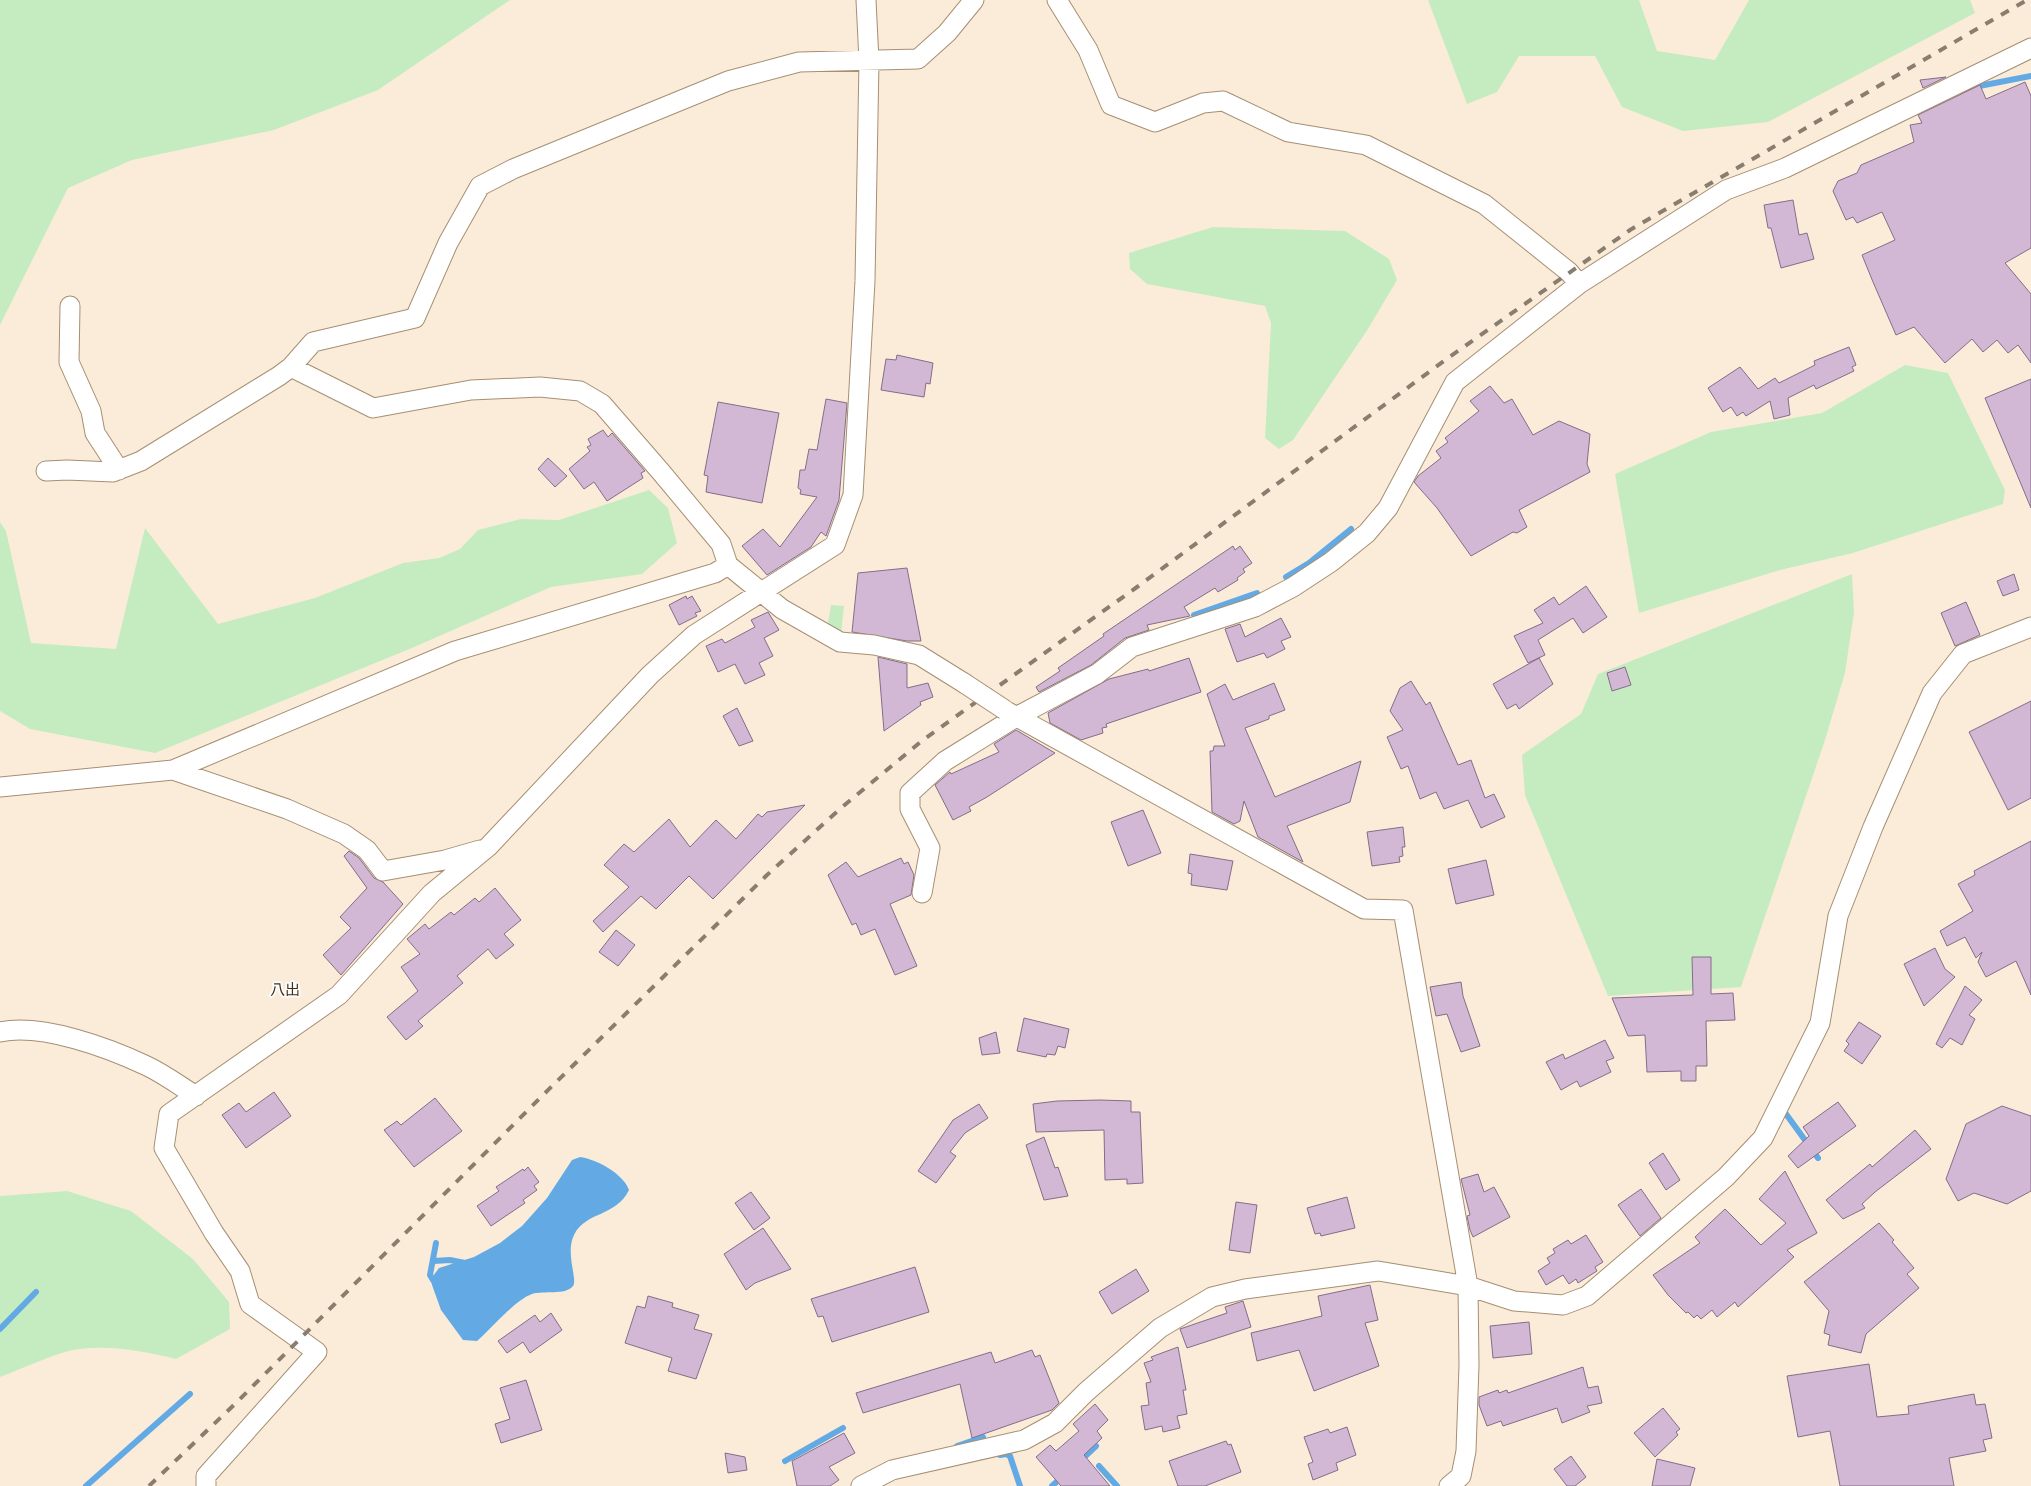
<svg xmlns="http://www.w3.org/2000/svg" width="2031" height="1486" viewBox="0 0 2031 1486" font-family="Inter,'Noto Sans JP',sans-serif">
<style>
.green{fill:#c5ecc1}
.water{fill:#63aae5}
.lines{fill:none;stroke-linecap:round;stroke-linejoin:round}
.stream{stroke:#63aae5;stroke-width:6}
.building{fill:#d2b8d5;stroke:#846d88}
.minor-casing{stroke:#a68f72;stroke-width:21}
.minor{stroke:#fff;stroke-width:19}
.rail{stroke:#887d6e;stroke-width:4;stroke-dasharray:9 9;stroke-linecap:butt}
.minor-bridge-casing{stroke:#a68f72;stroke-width:21;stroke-linecap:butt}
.minor-bridge{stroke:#fff;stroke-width:19}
.labels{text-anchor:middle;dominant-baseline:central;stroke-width:4;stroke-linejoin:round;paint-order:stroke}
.quarter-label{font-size:15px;fill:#422f14;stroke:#fcfcfc}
</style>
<rect width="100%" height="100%" fill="#fbecd9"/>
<path class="green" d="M0 0H510L378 90 274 130 132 160 68 188 0 325Z
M1428 0H1639L1657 51 1715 60 1749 0H1970L1975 13 1768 122 1683 131 1622 107 1595 56H1519L1497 92 1467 104Z
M1213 227 1345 231 1389 259 1397 280 1368 329 1293 440 1279 449 1265 438 1271 323 1265 306 1147 284 1130 269 1129 253Z
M1905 365 1948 373 2005 490 2003 504 1853 553 1780 570 1639 613 1615 474 1711 432 1822 413Z
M649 490 668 508 677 543 642 574 551 587 412 648 155 753 30 729 0 711V522L6 531 31 643 116 649 145 528 218 624 315 598 403 563 439 558 460 549 478 530 521 519 559 520Z
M1852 574 1854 612 1845 673 1825 740 1741 987 1608 996 1525 795 1522 755 1581 714 1598 674Z
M831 605 844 606 841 634 827 628Z
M67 1191 131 1211 193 1259 229 1302 230 1329 176 1359C143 1351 107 1344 73 1350 50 1355 22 1369 0 1377V1196Z"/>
<path class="water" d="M580 1157C596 1159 624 1174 629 1190 616 1217 586 1211 574 1235 565 1253 578 1280 573 1286 565 1296 544 1290 532 1294 515 1300 491 1329 477 1341L463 1340 441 1310 432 1285 433 1276 439 1268 474 1257 500 1243 522 1226 547 1198 572 1160Z"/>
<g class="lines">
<path class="stream" d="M1964 89 2031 76
M1286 577 1309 563 1351 529
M1194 615 1257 593
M1786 1114 1818 1158
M434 1261 450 1260 465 1263
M436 1285 430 1275 436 1243
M0 1329 36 1292
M957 1446 983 1437
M1000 1455 1006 1454 1010 1456 1020 1486
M785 1461 843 1428
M1079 1462 1096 1446
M1099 1466 1117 1486
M86 1486 190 1394
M1052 1486 1062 1477"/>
</g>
<path class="building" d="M1946 77 1923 88 1920 80Z
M2025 82 2031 96V248L2005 263 2031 294V363L2018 345 2008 353 1997 340 1983 352 1972 339 1945 363 1914 327 1896 335 1873 282 1862 255 1895 240 1882 212 1857 223 1853 217 1846 220 1833 191 1838 181 1857 173 1861 165 1914 142 1910 125 1922 123 1918 115 1980 85 1986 99Z
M1793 200 1799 235 1807 233 1814 259 1781 268 1771 228H1768L1764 205Z
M1849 347 1856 365 1852 367 1854 371 1816 389 1814 385 1788 398 1790 415 1774 419 1770 401 1746 416 1743 412 1737 416 1731 407 1723 412 1708 388 1740 367 1758 389 1775 378 1779 383 1815 365 1814 361Z
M897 355 933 363 930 384 926 383 924 397 881 390 886 359 896 360Z
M2031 379V508L1985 398Z
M1490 386 1504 403 1512 399 1533 435 1559 421 1590 434 1587 464 1590 472 1519 510 1527 527 1517 533 1513 532 1471 556 1437 508 1414 482 1418 476 1441 458 1436 451 1448 442 1445 438 1479 411 1470 401Z
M826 399 847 403 839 500 826 536 821 532 811 547 767 575 742 546 763 529 780 547 817 497 800 494 801 490 798 488 800 470H805L809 449 817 450Z
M718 402 779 413 762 503 706 492 708 476 704 475Z
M603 430 608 437 612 433 645 471 641 473 643 478 607 501 594 482 584 489 569 469 590 451 587 447 591 445 588 439Z
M548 458 567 476 555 487 538 469Z
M1233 546 1235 550 1240 546 1252 563 1243 569 1245 572 1237 578 1238 580 1218 592 1215 588 1184 607 1190 616 1147 625 1149 630 1125 638 1091 665 1039 692 1036 687 1060 671 1058 668 1104 636 1103 634Z
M907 568 921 641H907L852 632 858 573Z
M2014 574 2019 590 2003 596 1997 581Z
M1586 586 1607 617 1583 633 1573 618 1538 640 1545 655 1528 663 1514 636 1543 623 1534 610 1554 597 1559 605Z
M686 596 687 599 692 596 701 611 695 613 697 616 679 625 669 605Z
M1966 602 1980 635 1955 646 1941 613Z
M768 612 779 630 764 638 773 656 759 663 765 675 745 684 735 664 718 672 706 646 722 639 725 643 755 627 751 620Z
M1281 618 1291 637 1281 641 1285 649 1267 658 1264 653 1237 662 1225 629 1240 624 1245 637Z
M878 657 907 664V688L928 683 933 697 920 702 921 705 884 731Z
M1189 658 1201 692 1106 724 1107 727 1102 728 1103 733 1081 740 1050 723 1048 713 1109 679 1148 669 1149 671Z
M1539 658 1553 684 1519 709 1516 704 1507 709 1493 684Z
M1625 667 1631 685 1612 691 1607 673Z
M1411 681 1426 705 1430 702 1458 765 1471 760 1485 798 1494 794 1505 817 1481 828 1468 800 1444 809 1436 792 1420 799 1408 766 1401 769 1387 737 1403 730 1390 711 1400 688Z
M1274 683 1285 710 1269 716V719L1245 728 1275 797 1361 761 1350 802 1287 826 1303 862 1258 837 1244 801 1240 821 1234 824 1212 812 1210 751H1213L1214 746H1225L1207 694 1225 684 1233 700Z
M2031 701V798L2008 810 1969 732Z
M737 708 753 741 739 746 723 716Z
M1016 730 1055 753 987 797 969 807 971 811 953 820 935 785 950 772 951 774 999 752 994 744Z
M805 805 713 899 689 876 656 909 641 896 603 932 593 921 629 887 604 865 624 844 634 852 669 819 690 847 716 820 736 839 758 814 762 817 767 812Z
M1143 810 1161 853 1128 866 1111 822Z
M1403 827 1405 847H1402L1403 856 1399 857 1400 862 1372 866 1367 832Z
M2031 841V995L2016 961 1986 977 1978 962 1982 952 1976 958 1965 937 1947 946 1940 931 1973 911 1958 884 1975 875 1974 871Z
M349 851 359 858 374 878 383 882 403 904 341 975 323 955 351 928 340 917 367 888 344 856Z
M1190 854 1233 861 1227 890 1191 885 1192 874 1188 873Z
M901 858 904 864 908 862 914 875 911 895 890 904 917 966 895 975 875 929 861 935 856 923 852 925 828 875 846 862 858 877Z
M1486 860 1494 895 1456 904 1448 869Z
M495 888 521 920 504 934 514 945 496 959 488 949 457 976 463 983 418 1021 423 1026 406 1040 387 1017 418 991 401 967 420 954 407 939 425 924 429 929 451 912 454 915 475 898 479 902Z
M616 930 635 945 618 966 599 952Z
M1935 948 1945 969 1955 977 1924 1006 1904 964Z
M1692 957H1711V994L1733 993 1735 1020 1706 1021 1707 1066H1696V1081H1681V1071L1647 1072 1645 1035 1628 1036 1612 998 1693 995Z
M1461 982 1463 996 1480 1046 1461 1052 1447 1014 1436 1016 1430 987Z
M1965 986 1982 1000 1969 1015 1975 1019 1962 1045 1950 1038 1942 1048 1936 1044Z
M1024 1018 1069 1029 1065 1048 1058 1046 1055 1055 1047 1054 1046 1057 1017 1051Z
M1859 1022 1881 1036 1862 1064 1844 1051 1849 1044 1846 1041Z
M996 1032 1000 1053 982 1055 979 1038Z
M1605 1040 1614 1058 1606 1061 1611 1072 1580 1087 1577 1081 1561 1090 1546 1062 1563 1054 1565 1059Z
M274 1092 291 1116 246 1148 222 1115 239 1103 246 1112Z
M435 1098 462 1131 414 1167 384 1130 397 1121 401 1125Z
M1100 1100 1131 1101V1112H1140L1143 1183 1127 1184V1179L1105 1180 1104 1130 1036 1132 1033 1104 1057 1101Z
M1838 1102 1856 1126 1798 1168 1788 1156 1809 1136 1803 1127Z
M979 1104 988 1118 965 1133 950 1152 956 1156 936 1183 918 1171 953 1120Z
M2002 1106 2031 1116V1191L2007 1204 1974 1193 1958 1201 1946 1179 1966 1124Z
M1915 1130 1931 1149 1875 1192 1862 1204 1865 1208 1843 1219 1826 1200 1870 1164 1872 1167Z
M1044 1137 1055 1168 1058 1167 1068 1196 1044 1200 1026 1145Z
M1663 1153 1680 1180 1666 1190 1649 1163Z
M528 1167 539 1182 534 1186 537 1190 523 1200 525 1203 491 1226 477 1206 499 1191 496 1187 523 1169 524 1171Z
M1785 1171 1817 1233 1787 1250 1794 1257 1738 1307 1735 1302 1717 1317 1712 1310 1701 1319 1697 1315 1694 1318 1688 1312 1686 1313 1668 1295 1653 1275 1700 1243 1695 1237 1725 1209 1761 1245 1786 1223 1759 1199Z
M1478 1174 1484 1192 1494 1187 1510 1217 1473 1237 1470 1230 1467 1216 1470 1215 1461 1179Z
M1641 1189 1661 1218 1640 1236 1618 1205Z
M751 1192 770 1218 754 1230 735 1203Z
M1347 1197 1355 1228 1321 1236 1320 1233 1315 1234 1307 1208Z
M1236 1202 1257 1205 1250 1253 1229 1250Z
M1879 1223 1894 1240 1892 1242 1914 1268 1907 1274 1919 1288 1866 1334 1861 1353 1828 1345 1830 1335 1824 1333 1829 1311 1804 1282Z
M763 1228 791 1269 755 1283 746 1290 724 1254Z
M1586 1235 1603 1262 1595 1267 1597 1271 1578 1283 1576 1279 1569 1284 1563 1275 1546 1285 1538 1271 1550 1263 1547 1258 1555 1253 1553 1249 1568 1240 1571 1244Z
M915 1267 929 1312 832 1342 823 1316 818 1317 811 1299Z
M1136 1269 1149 1291 1112 1314 1099 1292Z
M1370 1285 1378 1320 1365 1323 1379 1366 1314 1391 1299 1350 1257 1361 1251 1333 1322 1316 1318 1296Z
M648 1296 673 1303 672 1307 699 1315 694 1329 712 1334 696 1379 668 1371 672 1358 625 1343 637 1306 645 1308Z
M1243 1301 1251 1327 1187 1348 1180 1329 1227 1313 1225 1307Z
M551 1313 562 1330 530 1353 523 1342 507 1353 498 1341 535 1315 540 1322Z
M1529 1322 1532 1354 1493 1358 1490 1326Z
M1178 1347 1186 1390H1183L1187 1414 1177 1416 1180 1428 1163 1432 1162 1426 1145 1430 1141 1406 1149 1405 1146 1383 1151 1382 1144 1363 1153 1360 1151 1357Z
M1032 1350 1035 1357 1040 1355 1059 1403 1052 1410 972 1438 960 1384 863 1413 856 1393 991 1352 995 1363Z
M1869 1364 1877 1417 1909 1414 1908 1406 1974 1394 1976 1405 1985 1404 1992 1438 1983 1440 1986 1451 1949 1458 1954 1486H1840L1830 1431 1798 1437 1787 1376Z
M1583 1367 1588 1388 1598 1386 1602 1403 1587 1406 1590 1412 1562 1423 1557 1408 1503 1426 1501 1421 1487 1426 1479 1405V1397L1498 1390 1499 1393 1507 1390 1508 1393Z
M526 1380 542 1430 501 1443 495 1424 510 1419 500 1388Z
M1095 1404 1108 1420 1097 1431 1102 1438 1084 1455 1110 1486H1061L1036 1457 1050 1445 1056 1451 1079 1431 1073 1424Z
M1663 1408 1680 1429 1676 1432 1678 1435 1655 1457 1634 1433Z
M1347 1427 1356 1455 1336 1463 1338 1470 1313 1480 1308 1464 1313 1462 1304 1437 1328 1429 1330 1433Z
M844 1433 855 1453 829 1467 839 1480 830 1486H797L792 1461Z
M1226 1441 1228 1445 1231 1444 1241 1472 1205 1486H1178L1169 1461Z
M725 1453 745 1457 747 1470 728 1473Z
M1571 1456 1586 1477 1575 1486H1567L1554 1469Z
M1657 1459 1695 1468 1690 1486H1652Z"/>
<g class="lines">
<g class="minor-casing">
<path id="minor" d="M1057 0 1088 50 1111 105 1155 122 1203 103 1223 101 1288 132 1366 145 1484 204 1569 272 1579 284
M70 306 69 362 91 411 95 433 119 470
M291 367 373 408 471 390 540 387 580 391 602 404 661 472 721 544 728 565 782 609 840 642 874 645 919 655 964 683
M46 471 67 470 113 472 141 461 279 376 291 367 313 342 415 318 448 243 480 186 513 169 728 81 799 62 918 59 947 33 974 0
M1008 712 1364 909 1403 910 1468 1286 1469 1365 1466 1451 1461 1476 1449 1486
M173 770 287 809 344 834 367 850 383 871 445 860 480 850
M0 787 173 770 455 651 715 573 728 565
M922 893 930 848 910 809V793L945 761 1016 717 1097 674 1132 647 1255 607 1293 587 1331 562 1367 533 1388 508 1455 382 1579 284 1726 190 1785 168 2031 48
M0 1032C42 1023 109 1048 147 1066 164 1074 180 1086 196 1096
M206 1486V1476L317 1352 250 1304 240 1271 214 1233 164 1148 169 1114 339 995 432 893 488 847 650 675 694 635 835 545 853 495 865 281 869 61 866 0
M861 1486 892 1470 1024 1440 1055 1423 1086 1392 1160 1328 1212 1297 1245 1289 1378 1271 1468 1286 1514 1301 1563 1305 1587 1296 1726 1177 1763 1138 1820 1023 1838 916 1873 827 1932 693 1963 654 2031 627"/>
</g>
<use href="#minor" class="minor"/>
<path class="rail" d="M149 1486 237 1402 542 1096 767 875 841 808 923 740 1137 587 1448 358 1630 230 2027 0"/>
<g class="minor-bridge-casing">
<path id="minor-bridge" d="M964 683 1005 710"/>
</g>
<use href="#minor-bridge" class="minor-bridge"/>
</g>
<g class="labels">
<g class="quarter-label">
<text x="285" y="989">八出</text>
</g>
</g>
</svg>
